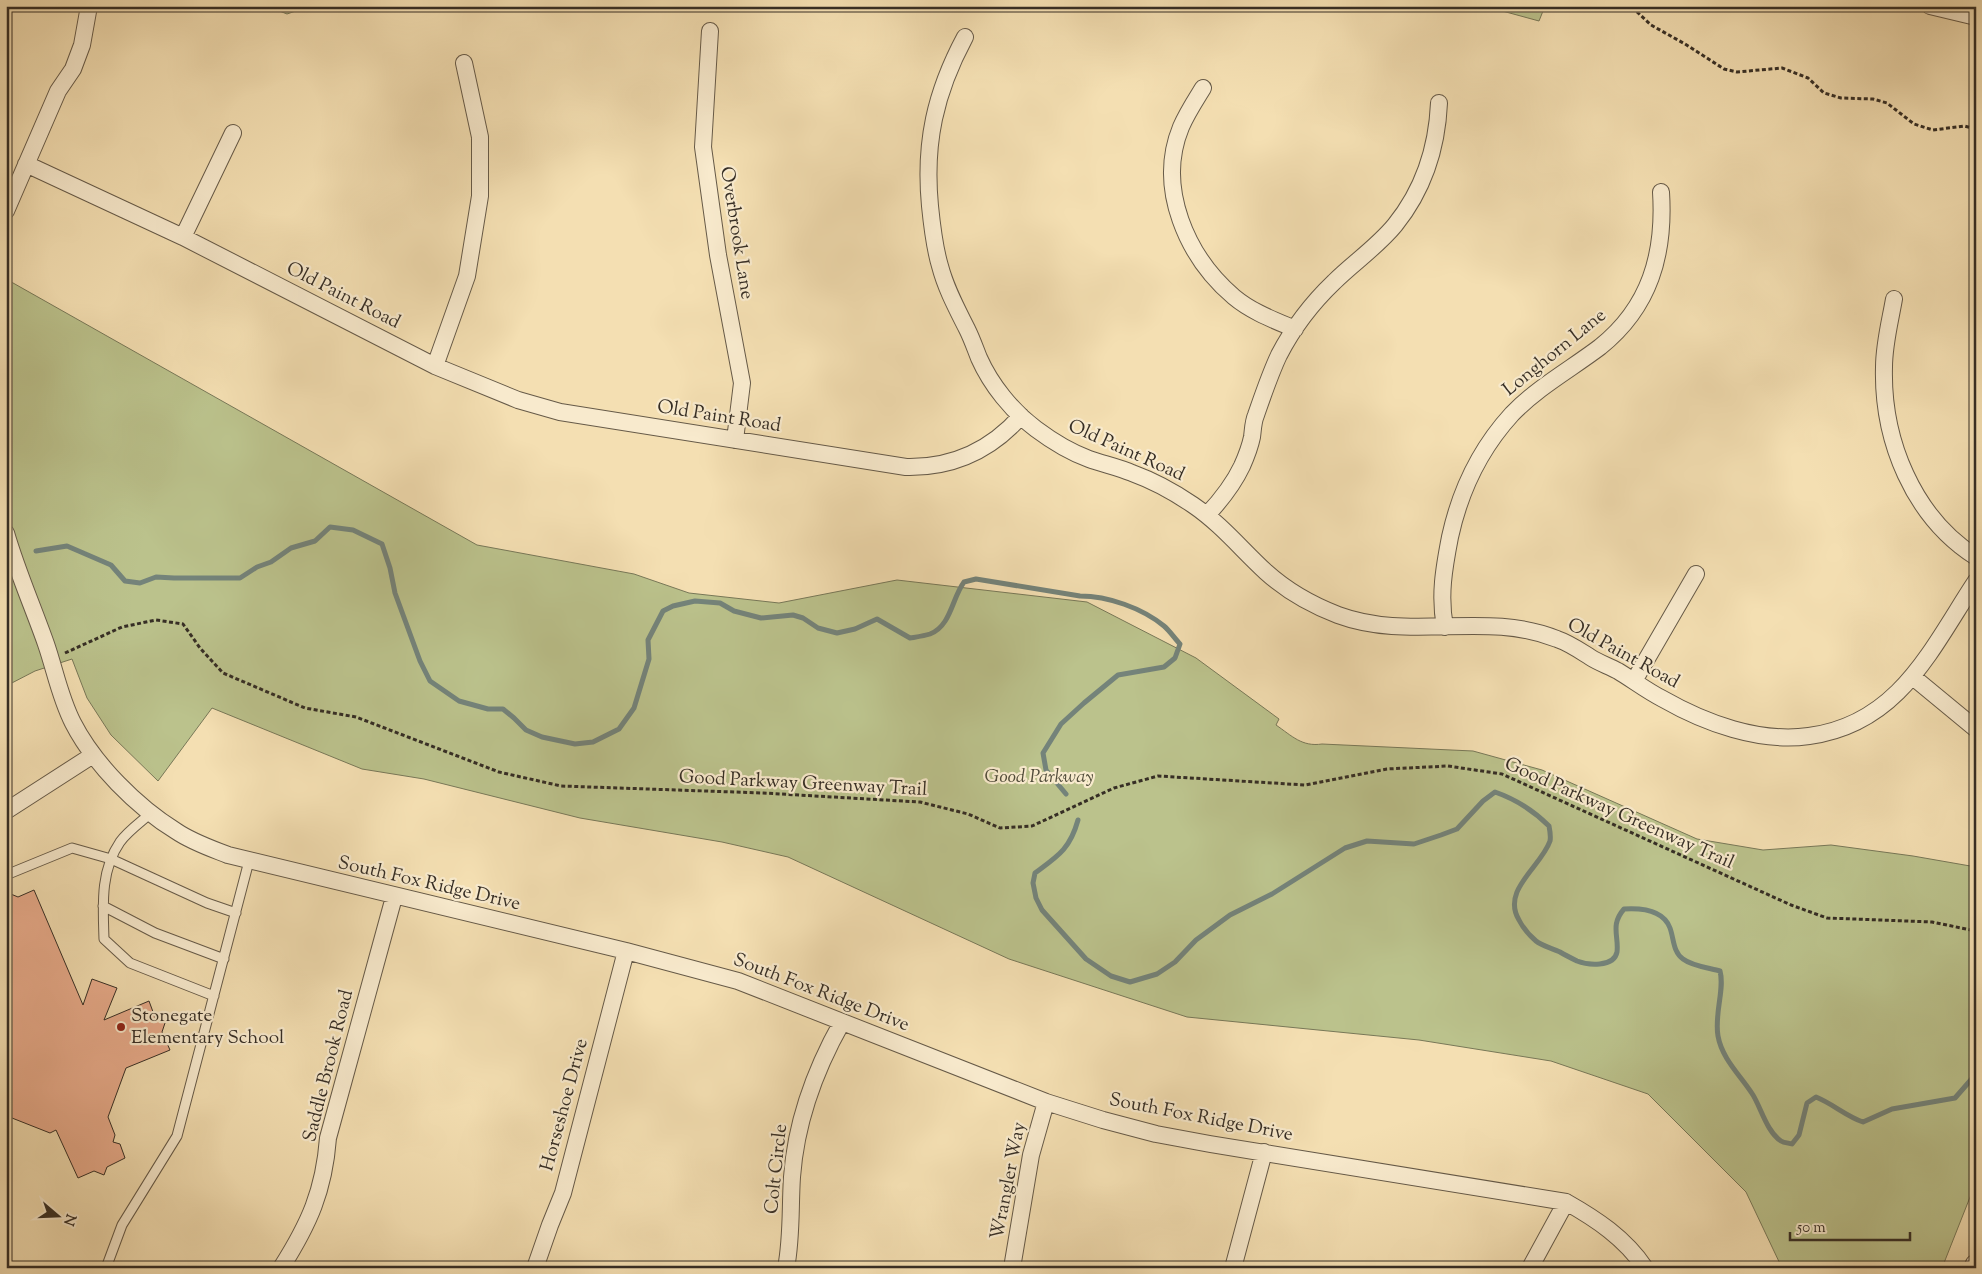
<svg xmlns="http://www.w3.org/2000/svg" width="1982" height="1274" viewBox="0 0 1982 1274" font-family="'Sorts Mill Goudy',serif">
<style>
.green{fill:#bbc28c;stroke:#787858}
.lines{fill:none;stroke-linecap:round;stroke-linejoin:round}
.stream{stroke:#74837a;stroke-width:5}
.building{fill:#e9ac8c;stroke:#362e25}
.service-casing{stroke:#665a48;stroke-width:11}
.minor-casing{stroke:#665a48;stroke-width:18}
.tertiary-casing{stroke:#665a48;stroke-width:23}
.path{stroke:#362e25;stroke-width:3;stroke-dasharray:4 2.5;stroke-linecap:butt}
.service{stroke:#f8eacd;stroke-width:9}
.minor{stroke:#f8eacd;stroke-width:16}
.tertiary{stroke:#f8eacd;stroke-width:21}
.poi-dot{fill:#8f2418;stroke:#f8eacd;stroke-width:2}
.labels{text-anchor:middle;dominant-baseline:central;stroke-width:4.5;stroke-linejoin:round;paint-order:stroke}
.street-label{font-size:19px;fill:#362e25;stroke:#f8eacd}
.park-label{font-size:19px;font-style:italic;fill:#514c3a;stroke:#f8eacd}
.poi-label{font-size:19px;fill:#362e25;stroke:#f8eacd;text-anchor:start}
</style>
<rect width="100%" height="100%" fill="#f4dfb2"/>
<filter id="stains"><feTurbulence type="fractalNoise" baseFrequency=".004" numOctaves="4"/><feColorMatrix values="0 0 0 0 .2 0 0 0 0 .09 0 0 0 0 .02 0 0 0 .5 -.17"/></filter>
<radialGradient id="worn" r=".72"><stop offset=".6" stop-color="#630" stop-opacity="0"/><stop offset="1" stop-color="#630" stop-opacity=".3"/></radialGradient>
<path class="green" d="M267 6H310L287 14Z
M1484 6H1545L1539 21Z
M6 279 477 545 634 574 689 593 779 603 897 580 1087 602 1196 658 1279 719 1276 725C1292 736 1302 747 1322 744L1473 751 1542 770 1697 839 1763 850 1831 845 1913 856 1976 867V1182L1942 1268H1782L1746 1192 1648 1094 1551 1061 1419 1040 1187 1017 1009 959 788 857 722 842 580 818 424 779 362 769 212 708 158 781 111 735 87 698 72 659 35 671 6 686Z"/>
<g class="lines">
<path class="stream" d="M36 551 67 546 111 565 125 581 140 583 156 577 174 578H240L257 567 271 562 291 548 315 541 330 527 353 530 382 544 390 568 395 593 420 661 430 681 459 701 488 709H503L514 718 526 730 542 737 575 744 593 742 619 729 634 708 649 659 648 640 663 611 673 606 695 601 720 603 734 611 761 618 793 615 803 618 818 628 837 633 855 629 877 619 910 638C916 637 924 636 930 634 951 626 952 598 964 582L976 579 1080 596C1108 596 1142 608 1164 626 1170 631 1175 639 1180 644L1175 658 1164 667 1118 675 1084 703 1061 724 1043 753 1046 770 1066 794
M1078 820C1070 849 1058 856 1035 873L1033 883 1036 898 1042 910 1086 959 1111 976 1130 982 1157 974 1175 962 1196 940 1230 915 1272 894 1345 848 1367 841 1414 844 1441 835 1457 829 1483 801 1495 792C1515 799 1534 811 1549 826 1550 831 1551 836 1550 841 1541 867 1501 890 1519 920 1523 928 1529 935 1536 941 1542 946 1552 948 1560 952 1565 955 1571 958 1577 961 1587 965 1614 968 1617 952 1619 936 1610 925 1624 909 1640 908 1663 909 1670 928 1674 939 1673 952 1683 959 1692 966 1709 968 1720 971 1725 989 1714 1014 1718 1036 1722 1059 1741 1076 1753 1095 1761 1108 1767 1132 1781 1141 1784 1143 1789 1143 1792 1144L1799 1135 1807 1103 1816 1097C1833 1104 1846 1116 1863 1122L1892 1109 1955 1098 1976 1074"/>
</g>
<path class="building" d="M34 890 83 1005 92 979 117 988 104 1020 149 1001 156 1020 165 1023 162 1032 170 1050 126 1068 108 1117 115 1135 113 1142 120 1144 125 1158 107 1167 104 1175 94 1171 78 1178 56 1130 50 1133 12 1118 6 1120V892L18 897Z"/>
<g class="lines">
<g class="service-casing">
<path id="service" d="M151 813C141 822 128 831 120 842 100 871 103 906 104 939L130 963 214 996
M6 875 72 848 111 859 207 903 236 913
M103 906 155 933 224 959
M106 1268 122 1225 177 1136 249 861"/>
</g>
<g class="minor-casing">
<path id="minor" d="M1930 6 1976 17
M710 31 703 147 718 255 742 383 735 440
M965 37C935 93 924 143 930 206 932 226 934 246 940 266 946 289 957 309 967 329 972 339 975 348 979 358 991 385 1012 411 1036 429 1052 441 1070 452 1089 459 1103 464 1118 467 1132 473 1154 481 1174 492 1193 505 1221 524 1242 550 1266 572 1287 591 1312 605 1338 615 1411 642 1485 610 1557 639 1569 643 1579 650 1590 657 1599 663 1609 666 1618 671 1633 680 1647 691 1663 699 1705 723 1759 743 1809 736 1899 724 1931 649 1976 581
M1203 88C1195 101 1187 113 1181 127 1156 188 1187 257 1234 297 1252 312 1274 320 1295 329
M26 164 183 237 435 366 518 400 560 412 906 467C952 468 990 451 1021 416
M6 211 58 91 73 69 82 45 89 6
M183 237 233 133
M1894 299C1890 322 1884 344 1884 367 1882 440 1913 517 1976 557
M435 366 467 276 480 196V137L464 63
M1207 515C1221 500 1233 485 1242 466 1246 457 1250 447 1252 437 1253 430 1253 422 1256 415 1263 395 1270 374 1279 355 1293 328 1312 303 1334 282 1353 263 1377 247 1395 225 1424 189 1437 149 1439 103
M6 533C17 571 33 607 46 644 55 670 60 698 73 723 94 764 137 807 176 831 192 842 210 848 228 855L626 951 738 981 1046 1102 1103 1120 1156 1134 1210 1144 1566 1202C1596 1219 1625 1238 1645 1268
M1445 627C1439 596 1444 568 1450 537 1460 491 1480 449 1512 414 1538 387 1571 369 1600 347 1650 307 1665 254 1661 192
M1913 677 1976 729
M1634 681 1696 574
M6 811 93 755
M281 1268C309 1224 324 1191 328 1138L394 897
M535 1268 550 1225 563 1193 626 951
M786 1268C792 1237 790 1207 792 1177 796 1121 815 1070 842 1022
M1012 1268 1031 1155 1046 1102
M1233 1268 1264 1152
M1530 1268 1566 1202"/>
</g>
<g class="tertiary-casing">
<path id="tertiary" d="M1975 1268 1976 1265"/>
</g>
<path class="path" d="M1634 6 1636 11 1651 25 1685 44 1724 69 1737 72 1782 68 1808 78 1824 93 1841 98 1873 99 1887 103 1914 124 1933 130 1964 126 1976 129
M65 653 122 627 156 620 183 624 200 648 223 673 305 708 356 717 499 772 561 786 763 793 920 802 968 814 1000 828 1032 826 1114 788 1158 776 1305 785 1387 769 1448 766 1502 774 1791 905 1827 918 1932 922 1976 931"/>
<use href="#service" class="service"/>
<use href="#minor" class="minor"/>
<use href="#tertiary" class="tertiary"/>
</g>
<circle class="poi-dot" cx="121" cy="1027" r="5"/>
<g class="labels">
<g class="street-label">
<text transform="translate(736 233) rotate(81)">Overbrook Lane</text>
<text transform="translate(343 296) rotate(27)">Old Paint Road</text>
<text transform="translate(1555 353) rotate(-39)">Longhorn Lane</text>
<text transform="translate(719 417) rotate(9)">Old Paint Road</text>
<text transform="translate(1126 451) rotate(24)">Old Paint Road</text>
<text transform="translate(1623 654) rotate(29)">Old Paint Road</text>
<text transform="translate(803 784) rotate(3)">Good Parkway Greenway Trail</text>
<text transform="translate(1619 814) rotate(24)">Good Parkway Greenway Trail</text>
<text transform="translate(429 884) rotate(13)">South Fox Ridge Drive</text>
<text transform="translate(821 993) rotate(21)">South Fox Ridge Drive</text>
<text transform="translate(329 1066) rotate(-76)">Saddle Brook Road</text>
<text transform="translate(565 1105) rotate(-75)">Horseshoe Drive</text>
<text transform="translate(1201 1118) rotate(11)">South Fox Ridge Drive</text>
<text transform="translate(777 1169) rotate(-84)">Colt Circle</text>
<text transform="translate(1009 1181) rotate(-79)">Wrangler Way</text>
</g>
<g class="park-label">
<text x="1039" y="777">Good Parkway</text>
</g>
<g class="poi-label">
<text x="131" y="1016">Stonegate<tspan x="131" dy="22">Elementary School</tspan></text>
</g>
</g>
<rect width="1982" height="1274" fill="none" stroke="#f4dfb2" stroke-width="25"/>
<rect x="8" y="8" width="1967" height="1259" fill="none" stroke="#362e25" stroke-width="2.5"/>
<rect x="12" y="12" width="1957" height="1249" fill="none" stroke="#362e25"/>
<g transform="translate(58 1216) rotate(109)" stroke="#f8eacd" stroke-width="4" paint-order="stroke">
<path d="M0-4L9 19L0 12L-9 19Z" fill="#362e25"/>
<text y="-8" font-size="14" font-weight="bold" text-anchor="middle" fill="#362e25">N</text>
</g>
<path d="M1790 1232v8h120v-8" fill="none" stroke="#362e25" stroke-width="2.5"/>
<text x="1797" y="1232" font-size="15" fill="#362e25" stroke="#f8eacd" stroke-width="4" paint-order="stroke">50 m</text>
<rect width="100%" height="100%" filter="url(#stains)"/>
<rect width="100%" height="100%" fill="url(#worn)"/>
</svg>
